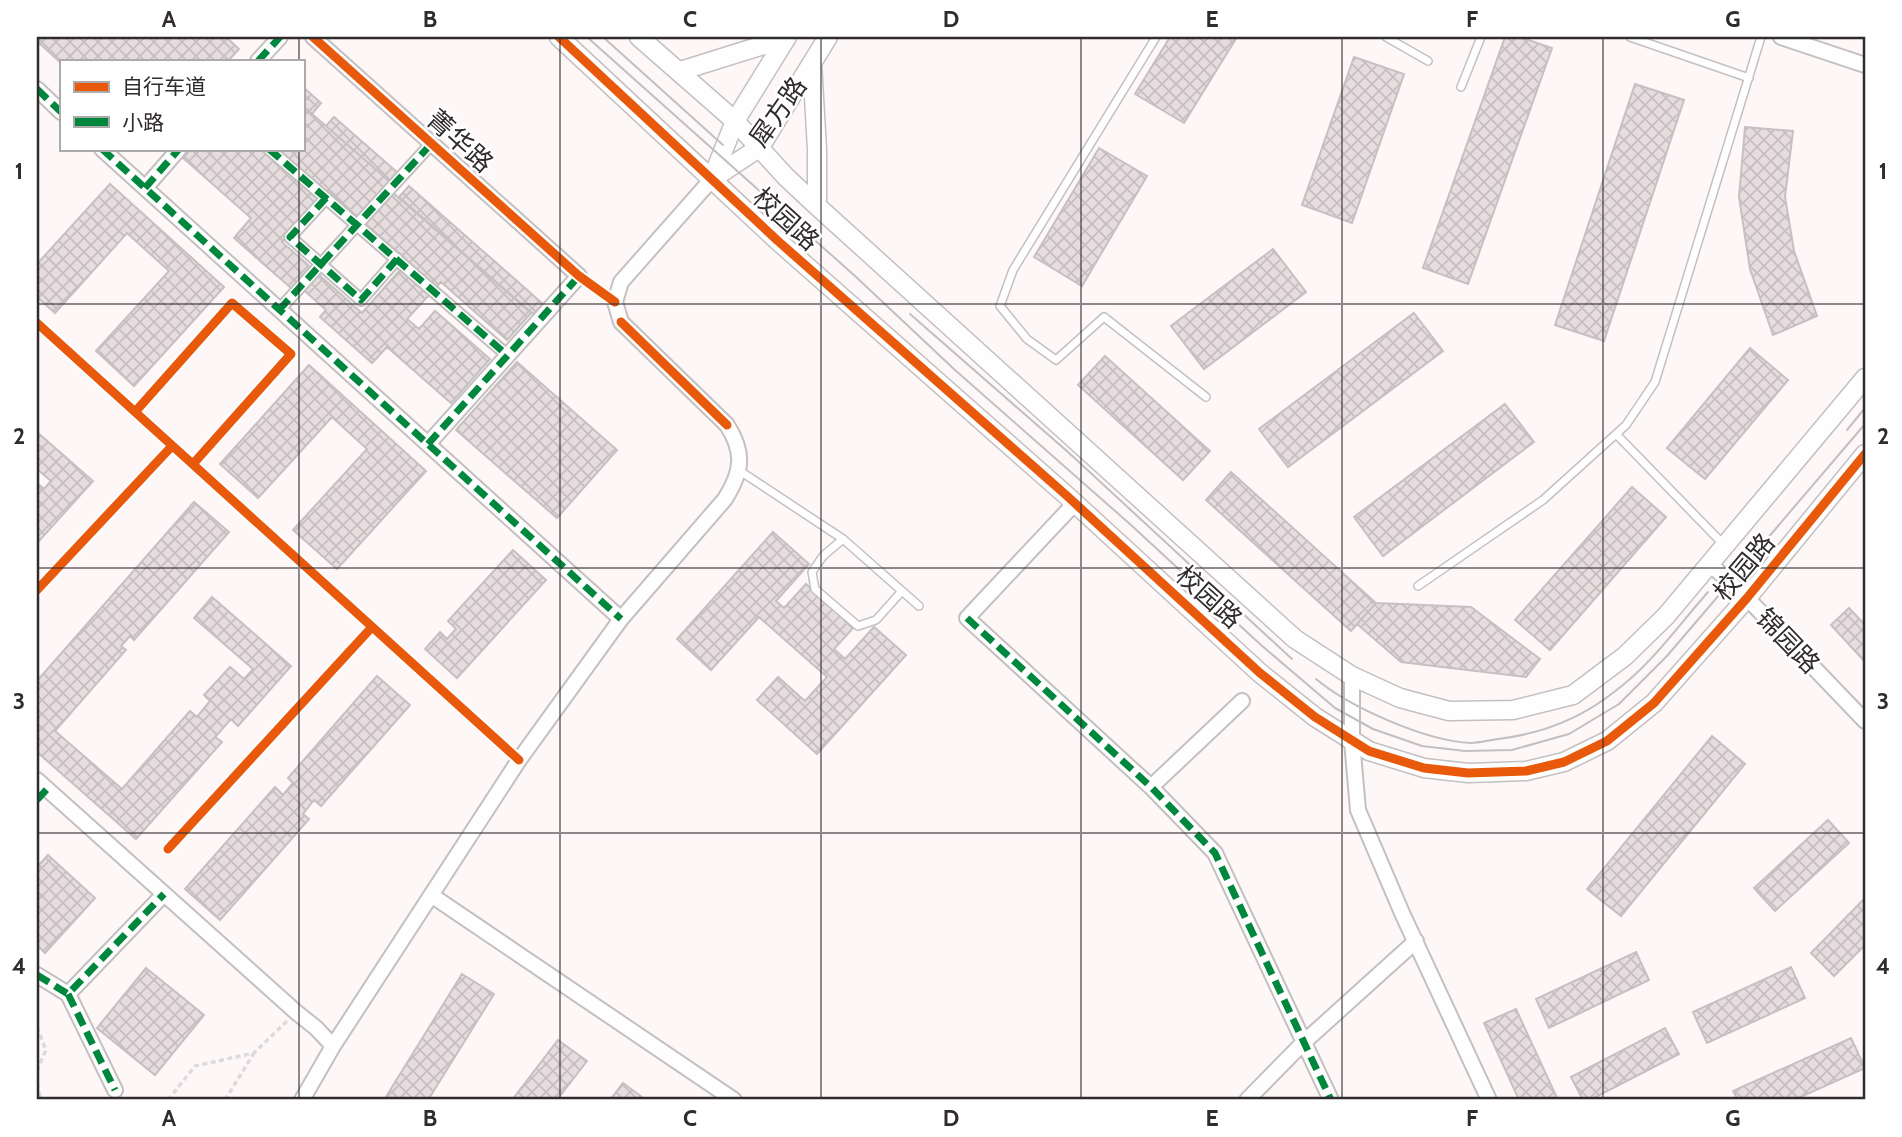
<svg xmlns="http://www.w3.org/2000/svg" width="1902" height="1137" viewBox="0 0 1902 1137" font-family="Cabin,'Noto Sans SC',sans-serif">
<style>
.building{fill:url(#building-cross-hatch);stroke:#c5c0c1;stroke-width:2;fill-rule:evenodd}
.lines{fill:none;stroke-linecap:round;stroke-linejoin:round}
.service-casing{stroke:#c4c0c0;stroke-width:10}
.pedestrian-casing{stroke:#c4c0c0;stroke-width:14}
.minor-casing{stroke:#c4c0c0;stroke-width:18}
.tertiary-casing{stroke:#c4c0c0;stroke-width:21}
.path{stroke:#dcdada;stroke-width:3.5;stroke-dasharray:5 3.5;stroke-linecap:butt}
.service{stroke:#fffefe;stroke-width:7}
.pedestrian{stroke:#fffefe;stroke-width:10}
.minor{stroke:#fffefe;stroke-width:14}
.tertiary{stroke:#fffefe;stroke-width:18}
.tram{stroke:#c1bfbf;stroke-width:2}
.quiet{stroke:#00873e;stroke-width:7;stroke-dasharray:14 7;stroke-linecap:butt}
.cycleway-casing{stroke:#fff;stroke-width:13}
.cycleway{stroke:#e8590c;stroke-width:9}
.grid{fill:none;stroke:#302b2c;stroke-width:2;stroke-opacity:0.55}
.labels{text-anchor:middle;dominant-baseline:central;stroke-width:5;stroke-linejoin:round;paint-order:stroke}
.street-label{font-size:26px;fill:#302b2c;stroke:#fff}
.neatline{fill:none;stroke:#302b2c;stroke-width:2.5}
.grid-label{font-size:23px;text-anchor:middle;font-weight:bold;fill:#302b2c}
</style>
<defs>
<pattern id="building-cross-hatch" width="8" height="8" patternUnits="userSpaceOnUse" patternTransform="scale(1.75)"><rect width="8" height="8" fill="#e7dddf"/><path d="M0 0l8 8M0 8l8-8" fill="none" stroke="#c6bec0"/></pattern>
</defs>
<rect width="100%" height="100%" fill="#fdf7f8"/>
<path class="building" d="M37 37H226L239 49 228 61H61V63L37 41Z
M1170 37H1237L1184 123 1135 94Z
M1505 37H1520L1552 48 1468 284 1423 268Z
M1354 57 1404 74 1352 223 1302 205Z
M1635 84 1684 100 1604 341 1555 325Z
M303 87 321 103 312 114 303 106Z
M303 106 389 181 391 191 531 313 507 340 441 282 407 319 419 329 435 311 490 359 451 403 387 347 372 363 320 317 326 310 297 284 292 289 234 238 251 218 183 158 191 149H303ZM328 191 408 261 362 313 282 242Z
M334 117 397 172 389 181 326 126Z
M1745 127 1793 131 1785 197 1794 251 1817 316 1773 335 1750 269 1739 197Z
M1099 148 1147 176 1082 286 1034 257Z
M110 184 224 287 134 386 96 351 169 271 127 233 55 313 37 297V264Z
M409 186 543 304 533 314 399 197Z
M1273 249 1306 292 1204 369 1171 326Z
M1414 313 1443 351 1288 467 1259 429Z
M1750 348 1788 380 1705 479 1667 448Z
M1105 356 1210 451 1183 480 1078 385Z
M517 362 617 450 557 518 456 430Z
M309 365 426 471 337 569 293 530 367 449 332 417 258 498 220 464Z
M1505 404 1534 442 1383 556 1354 517Z
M37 432 93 481 39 541 37 540V483L44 489 51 481 37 469Z
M1231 472 1376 603 1351 631 1206 500Z
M1632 487 1666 517 1550 650 1515 620Z
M194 502 229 532 134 640 130 636 121 646 126 650 55 731 122 789 190 711 197 717 210 701 204 695 230 667 244 679 253 669 194 618 212 597 291 666 238 726 231 719 215 737 222 742 136 839 37 752V681Z
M773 532 809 564 776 601 784 608 806 584 854 627 834 649 845 659 874 627 906 655 817 754 757 700 778 677 805 701 827 677 759 617 711 670 677 639Z
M513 550 546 580 457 678 425 649 440 632 447 639 456 629 448 621Z
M1376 603 1471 607 1540 659 1526 677 1401 662 1357 624Z
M1849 608 1865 625V662L1831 625Z
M377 676 410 705 321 806 314 800 303 814 309 819 220 920 185 889 275 787 283 795 293 783 288 778Z
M1712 736 1745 764 1621 916 1587 889Z
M1828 820 1849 843 1775 911 1754 888Z
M48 855 95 898 45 953 37 945V867Z
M1865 898V945L1834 976 1811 953Z
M1636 952 1649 980 1549 1028 1536 999Z
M1791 967 1805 998 1707 1043 1693 1012Z
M146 968 204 1015 155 1075 97 1028Z
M462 974 494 994 428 1100H384Z
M1516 1009 1558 1100H1519L1484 1023Z
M1665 1028 1679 1054 1590 1100H1583L1571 1077Z
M1851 1038 1865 1068 1794 1100H1738L1733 1091Z
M558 1040 587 1061 557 1100H512Z
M623 1083 646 1100H610Z"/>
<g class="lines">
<g class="service-casing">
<path id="service" d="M1156 37 1013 270 1000 306 1027 339 1056 360 1104 317 1206 397
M1386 37 1428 61
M1630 37 1749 78
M1461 87 1481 37
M1616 434 1724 545
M740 471 843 539 919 606
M843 539 823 556 812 572 815 589 858 626 876 620 902 591
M1418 586 1543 500 1626 425 1655 382 1761 37"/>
</g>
<g class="pedestrian-casing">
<path id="pedestrian" d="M269 149 507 355
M326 198 290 237 361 300 397 259
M279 310 432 143"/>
</g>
<g class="minor-casing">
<path id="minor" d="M313 37 579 276 428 444
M1781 37 1865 65
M258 61 280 37
M37 89 61 112
M102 149 621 619
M145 188 179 149
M1075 503 967 618 1151 787 1215 853 1331 1100
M1709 563 1747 598 1865 721
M1352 676V741L1358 810 1402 913 1489 1100
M37 780 296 1012 316 1028 333 1046
M1151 787 1242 701
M431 895 734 1100
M37 975 68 994 164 894
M68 994 115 1090
M302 1100 333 1046 519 760 621 619 725 499C742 472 745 453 727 425L621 322 615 302 621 282 712 179
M1247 1100 1303 1043 1416 941"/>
</g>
<g class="tertiary-casing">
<path id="tertiary" d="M559 37 778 241 1066 495 1260 673 1315 717 1369 751 1424 768 1468 773 1526 771 1564 762 1607 741 1654 703 1747 598 1865 454
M639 37 735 121 786 177 817 206 1295 639 1352 676 1400 698 1449 711 1513 710 1573 695 1625 656 1666 616 1865 378
M812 63 817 149V206
M680 71 786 38
M712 179 760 147 828 37
M712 179 735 121 787 37"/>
</g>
<path class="path" d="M37 1027 46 1050 38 1068 37 1077
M37 1084 41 1100
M168 1100 195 1066 254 1053 287 1021
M225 1100 254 1053"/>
<use href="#service" class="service"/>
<use href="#pedestrian" class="pedestrian"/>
<use href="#minor" class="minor"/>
<use href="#tertiary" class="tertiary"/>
<path class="tram" d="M587 37 855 276 955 370 1131 525 1261 645 1335 708 1373 729 1422 746 1465 751 1512 750 1569 734 1619 704 1667 656 1865 424
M603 37 723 145
M910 314 1068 452 1292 659
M1847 430 1865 408
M1316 679C1351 708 1426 741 1471 743 1480 743 1489 740 1498 739 1540 734 1580 719 1614 692 1651 665 1678 626 1708 592"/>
<path class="quiet" d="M258 61 280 37
M37 89 61 112
M102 149 621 619
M269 149 507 355
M145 188 179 149
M326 198 290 237 361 300 397 259
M279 310 432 143
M428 444 579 276
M967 618 1151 787 1215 853 1331 1100
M37 800 47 789
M37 975 68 994 164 894
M68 994 115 1090"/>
<g class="cycleway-casing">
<path id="cycleway" d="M313 37 579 276 615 302
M559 37 778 241 1066 495 1260 673 1315 717 1369 751 1424 768 1468 773 1526 771 1564 762 1607 741 1654 703 1747 598 1865 454
M621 322 727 425
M37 323 519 760
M135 412 232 303 291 354 193 464
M37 590 172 446
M168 849 372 627"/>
</g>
<use href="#cycleway" class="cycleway"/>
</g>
<path class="grid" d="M299 37V61M560 37V1100M821 37V1100M1081 37V1100M1342 37V1100M1603 37V1100M299 149V1100M37 304H1865M37 568H1865M37 833H1865"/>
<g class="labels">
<g class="street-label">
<text transform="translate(778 112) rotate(-55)">犀方路</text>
<text transform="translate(460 141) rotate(42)">菁华路</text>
<text transform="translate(786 219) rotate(42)">校园路</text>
<text transform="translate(1744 567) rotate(-50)">校园路</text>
<text transform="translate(1209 597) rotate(42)">校园路</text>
<text transform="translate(1788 641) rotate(46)">锦园路</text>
</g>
</g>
<rect width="1902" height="1137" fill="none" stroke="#ffffff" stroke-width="77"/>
<rect x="60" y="60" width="245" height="91" fill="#ffffff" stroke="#acaaab" stroke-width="2"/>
<rect x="74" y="82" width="35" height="10" fill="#e8590c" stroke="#acaaab" stroke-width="2"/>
<text x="122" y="94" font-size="21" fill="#302b2c">自行车道</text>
<rect x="74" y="117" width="35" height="10" fill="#00873e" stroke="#acaaab" stroke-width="2"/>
<text x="122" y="130" font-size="21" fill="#302b2c">小路</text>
<rect x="38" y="38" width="1826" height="1060" class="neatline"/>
<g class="grid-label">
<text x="169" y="27">A</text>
<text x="430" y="27">B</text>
<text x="690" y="27">C</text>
<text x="951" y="27">D</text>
<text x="1212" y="27">E</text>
<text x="1472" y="27">F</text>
<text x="1733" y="27">G</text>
<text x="19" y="179">1</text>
<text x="1883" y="179">1</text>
<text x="19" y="444">2</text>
<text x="1883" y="444">2</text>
<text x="19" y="709">3</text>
<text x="1883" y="709">3</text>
<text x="19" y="974">4</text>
<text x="1883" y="974">4</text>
<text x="169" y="1126">A</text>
<text x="430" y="1126">B</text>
<text x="690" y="1126">C</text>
<text x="951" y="1126">D</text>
<text x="1212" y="1126">E</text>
<text x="1472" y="1126">F</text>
<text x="1733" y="1126">G</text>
</g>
</svg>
